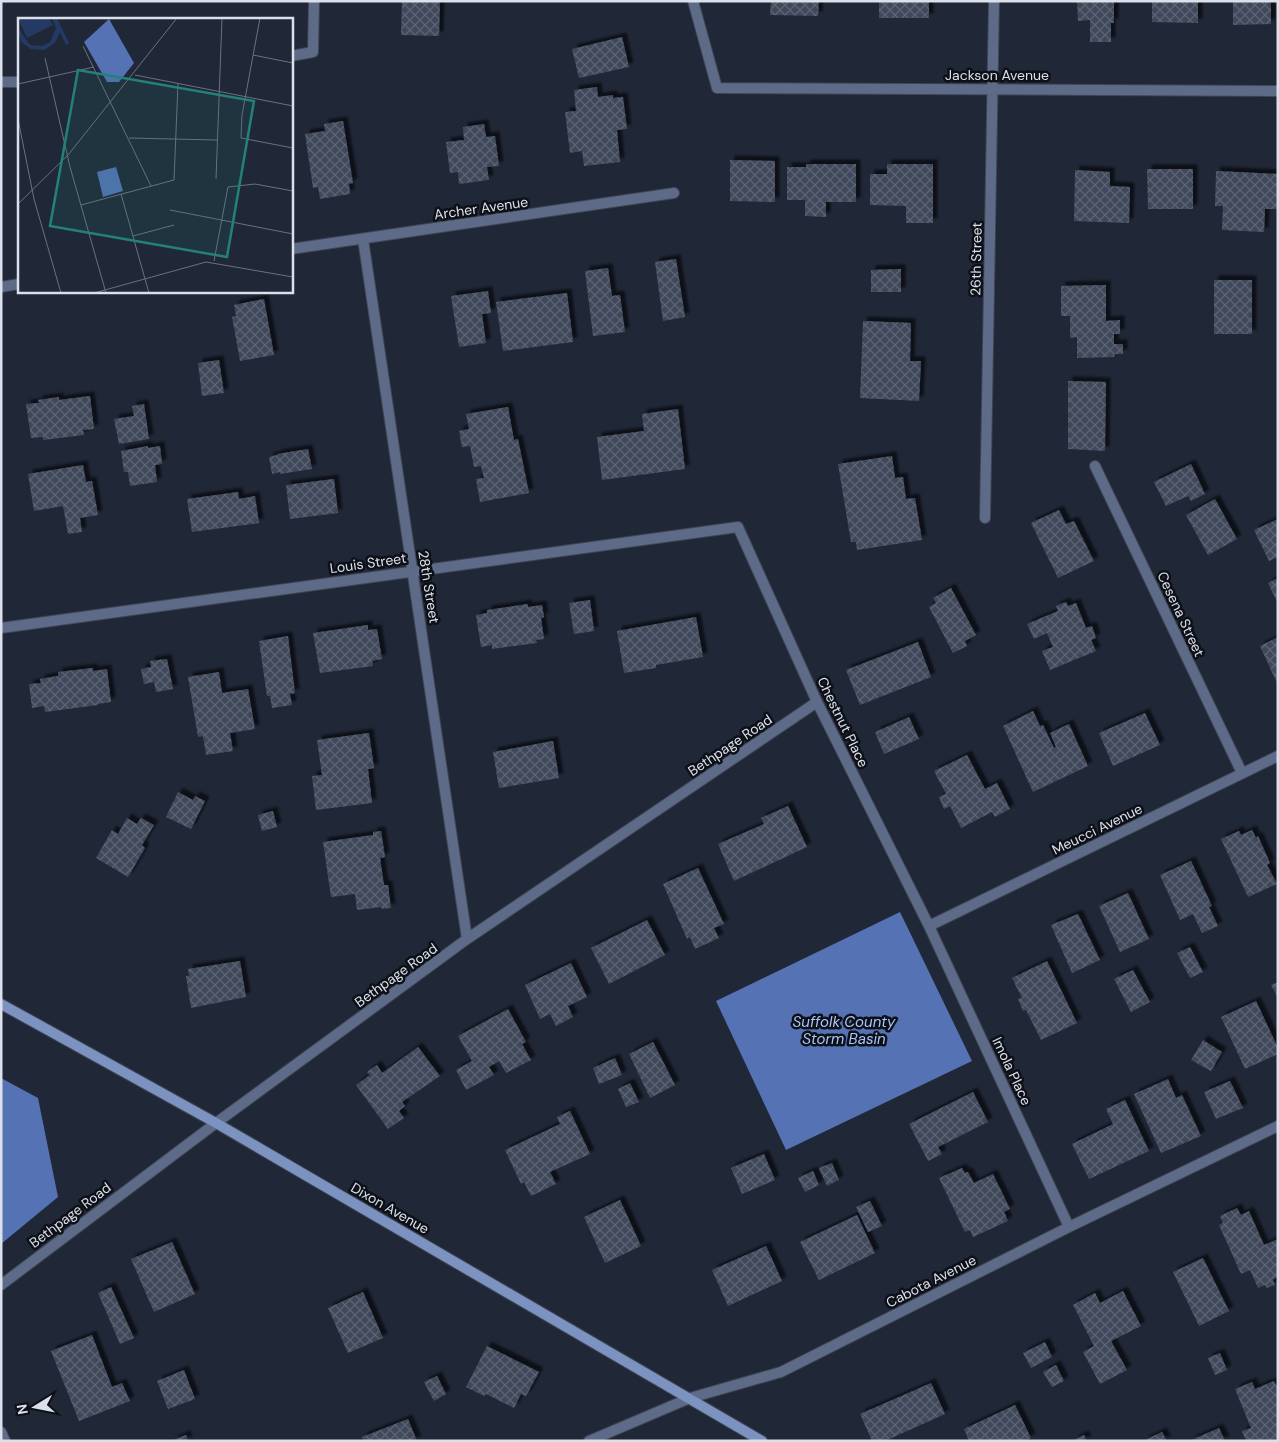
<svg xmlns="http://www.w3.org/2000/svg" width="1279" height="1442" viewBox="0 0 1279 1442" font-family="'DM Sans',sans-serif">
<style>
.water{fill:#5472b4}
.building{fill:url(#building-cross-hatch);filter:url(#shadow)}
.lines{fill:none;stroke-linecap:round;stroke-linejoin:round}
.minor-casing{stroke:#3e4554;stroke-width:12}
.secondary-casing{stroke:#3e4554;stroke-width:12}
.minor{stroke:#5d6b88;stroke-width:10}
.secondary{stroke:#7c92c0;stroke-width:10}
.labels{text-anchor:middle;dominant-baseline:central;stroke-width:5;stroke-linejoin:round;paint-order:stroke}
.street-label{font-size:14px;fill:#dbe0eb;stroke:#0d1017}
.water-label{font-size:15px;font-style:italic;fill:#abc5fc;stroke:#0d1017}
.inset-road{fill:none;stroke:#6b717f;stroke-width:1}
.view{fill:#23817a;fill-opacity:0.15;stroke:#23817a;stroke-width:2.5}
.inset-edge{fill:none;stroke:#dbe0eb;stroke-width:2.5}
</style>
<defs>
<pattern id="building-cross-hatch" width="8" height="8" patternUnits="userSpaceOnUse" patternTransform="scale(1.25)"><rect width="8" height="8" fill="#41495b"/><path d="M0 0l8 8M0 8l8-8" fill="none" stroke="#5c6373"/></pattern>
<filter id="shadow"><feDropShadow dx="4.5" dy="-4.5" stdDeviation="1" flood-color="#0009"/></filter>
</defs>
<rect width="100%" height="100%" fill="#202737"/>
<path class="water" d="M900 912 972 1061 786 1150 716 1001Z
M1 1078 38 1098 58 1197 1 1244Z"/>
<path class="building" d="M402 1H440L439 36 401 35Z
M771 1H819L818 16 770 15Z
M879 1H929V18H879Z
M1077 1H1114V23H1111V42H1090V20L1078 21Z
M1152 1H1198V23L1152 22Z
M1233 1H1271V24L1233 25Z
M622 37 629 67 579 78 572 49Z
M597 87 598 97 613 95V98L623 97 627 129 617 130 620 162 584 166 582 151 570 153 565 112 576 111 574 90Z
M343 121 353 183 349 184 350 194 320 199 318 187 313 188 305 134 325 131 324 124Z
M484 124 486 137 495 136 499 166 487 167 489 180 459 184 458 172 450 173 446 142 464 140 463 127Z
M730 160 775 161V202L730 201Z
M806 164H856V202H826V217L805 216V200H787V167H806Z
M887 164H933V223H906V206L870 205V174H887Z
M1147 169H1193V209H1148Z
M1075 170 1110 172V186L1130 187 1129 223 1074 221Z
M1216 171 1278 174V209H1265L1264 232 1222 230 1223 206H1215Z
M676 259 685 317 663 321 655 262Z
M608 268 612 296 620 295 625 332 593 336 585 271Z
M901 269V292H871V270Z
M1214 280H1252V334H1214Z
M1106 285V321L1120 320V334H1114V344H1123V354H1115L1114 357 1077 358V337L1070 338V316H1061V286Z
M488 291 491 313 482 314 486 343 459 347 451 296Z
M567 293 573 342 503 351 496 302Z
M264 299 274 355 240 361 232 317 236 316 234 305Z
M863 321 911 323 910 361H921L919 401 860 398Z
M219 360 224 393 202 396 198 363Z
M1068 381 1106 382 1105 451 1068 449Z
M90 396 94 429 83 430 84 435 43 440V437L31 438 26 404 39 403 38 400 59 397V400Z
M144 404 149 439 119 444 114 419 134 416 132 406Z
M508 407 514 440 518 439 529 493 480 502 476 479 484 478 481 466 474 467 470 446 462 447 459 431 469 429 466 414Z
M678 409 685 469 602 480 597 437 644 431 642 414Z
M148 446V448L160 446 162 464 155 465 157 482 130 486 128 472H124L121 451Z
M308 449 312 469 280 474V472L272 474 269 457 277 455V454Z
M892 456 895 478 903 477 906 499 915 498 922 540 857 550 856 542H851L838 464Z
M1191 464 1205 494 1191 501 1188 496 1166 506 1154 482Z
M83 465 86 482 92 481 98 515 80 518 82 532 68 534 63 506 34 511 28 474Z
M334 479 338 513 290 519 286 485Z
M238 492 239 499 255 496 259 523 192 532 187 499Z
M1215 499 1237 539 1208 555 1186 515Z
M1059 510 1066 524 1074 521 1094 561 1058 578 1031 523Z
M1278 519V557L1269 561 1254 530Z
M1278 578V604L1268 583Z
M951 588 976 635 965 641 967 646 953 653 929 607 936 603 933 598Z
M590 600 594 631 574 634 569 603Z
M1066 602 1068 606 1076 603 1086 628 1092 626 1096 638 1091 640 1096 651 1050 670 1042 651 1053 647 1047 633 1034 639 1027 624 1058 611 1056 606Z
M528 604V607L542 605 544 617 541 618 544 639 536 640 537 643 492 649V645L481 647 476 615 487 613V610Z
M696 617 703 657 656 665V668L624 673 617 631Z
M368 625V630L377 629 382 659 372 661 373 666 320 673 313 633Z
M288 636 295 693 290 694 292 705 272 708 270 696H267L259 641Z
M1278 637V680L1276 681 1260 646Z
M918 642 931 677 860 705 846 670Z
M167 659 173 689 156 692 154 682 144 684 141 669 151 667 150 661Z
M93 668V671L107 669 111 702 98 704V705L45 712 44 706 32 708 29 684 41 683 40 679 58 676V672Z
M219 672 222 693 248 689 255 729 230 733 233 751 206 755 203 736 198 737 188 677Z
M1033 711 1040 726 1043 725 1054 748 1056 747 1050 733 1069 724 1088 766 1033 792 1003 726Z
M1145 713 1160 745 1113 766 1099 733Z
M909 717 919 739 884 754 875 732Z
M369 733 374 768 368 769 372 803 316 810 312 776 322 775 317 740Z
M553 741 559 778 499 788 493 752Z
M967 755 985 789 997 783 1010 809 995 817 992 812 961 828 950 806 944 809 939 797 946 794 934 771Z
M178 792 193 800 195 796 205 801 191 829 166 817Z
M788 806 807 847 734 881 718 844 764 824 761 818Z
M273 811 277 827 262 831 258 815Z
M127 818 137 824 141 818 154 825 142 845 145 848 128 877 96 858 112 830 118 834Z
M1252 830 1256 838 1258 836 1270 863 1267 865 1277 884 1248 897 1221 839 1239 831 1241 835Z
M381 831 385 857 380 858 384 885H388L391 908 382 909 381 907 357 910 355 894 331 897 323 842 373 835V832Z
M1191 861 1212 906 1209 907 1218 926 1202 933 1193 914 1180 920 1160 875Z
M698 868 724 924 714 928 719 938 695 949 690 937 687 939 663 884Z
M1128 893 1149 939 1120 952 1099 906Z
M1078 914 1100 960 1072 973 1051 925Z
M647 920 665 955 609 984 591 948Z
M1190 947 1203 972 1190 978 1177 953Z
M240 961 246 997 191 1008 186 976H189L188 969Z
M1047 961 1077 1023 1041 1040 1026 1010 1023 1011 1018 999 1022 998 1012 978Z
M571 963 587 997 568 1006 573 1017 556 1026 550 1014 540 1019 525 985Z
M1133 970 1150 1002 1131 1012 1114 979Z
M1278 982V998L1271 985Z
M1256 1001 1278 1048V1054L1245 1069 1221 1017Z
M508 1009 526 1042 522 1044 531 1060 506 1073 499 1061 489 1067 494 1075 466 1090 456 1070 472 1061 458 1036Z
M1203 1040 1222 1052 1211 1071 1191 1060Z
M653 1042 675 1085 650 1098 629 1054Z
M418 1047 440 1076 402 1102 405 1106 399 1111 404 1118 388 1129 356 1085 370 1075 367 1072 377 1065 382 1073Z
M615 1058 622 1075 599 1084 593 1068Z
M1168 1079 1176 1098 1182 1095 1201 1136 1161 1153 1134 1094Z
M1230 1081 1243 1108 1216 1119 1204 1092Z
M630 1083 639 1102 626 1107 618 1089Z
M973 1092 988 1122 938 1147 942 1154 928 1161 909 1124Z
M1125 1100 1149 1151 1089 1179 1072 1144 1113 1124 1106 1109Z
M570 1111 590 1154 550 1172 556 1184 531 1196 524 1182 521 1184 505 1150 560 1124 557 1117Z
M764 1154 775 1180 742 1194 731 1168Z
M832 1163 839 1180 827 1186 819 1168Z
M962 1168 965 1173 968 1172 974 1183 993 1174 1010 1209 1004 1212 1008 1221 973 1237 970 1230 965 1232 939 1178Z
M813 1171 819 1185 805 1192 798 1178Z
M620 1200 641 1246 605 1263 584 1217Z
M870 1201 882 1226 868 1232 856 1207Z
M1237 1208 1241 1215 1249 1211 1264 1245 1278 1239V1276L1273 1280 1275 1285 1267 1288 1265 1285 1258 1288 1250 1270 1241 1274 1219 1225 1223 1223 1220 1216Z
M857 1215 875 1253 819 1280 800 1242Z
M172 1242 195 1294 154 1312 131 1259Z
M766 1246 782 1281 728 1306 712 1270Z
M1203 1258 1229 1311 1199 1326 1173 1272Z
M111 1287 134 1338 120 1344 98 1293Z
M1123 1291 1141 1326 1111 1341 1127 1370 1100 1384 1083 1352 1094 1346 1073 1305 1095 1293 1100 1303Z
M363 1292 383 1338 348 1353 328 1308Z
M92 1335 112 1387 122 1383 130 1401 79 1421 51 1351Z
M1045 1342 1052 1357 1031 1368 1023 1353Z
M487 1346 539 1372 526 1396 521 1394 514 1408 486 1394 484 1396 466 1387Z
M1220 1353 1227 1370 1215 1375 1208 1358Z
M1056 1365 1064 1381 1052 1387 1043 1372Z
M184 1370 195 1399 168 1409 157 1381Z
M437 1376 446 1394 434 1401 424 1382Z
M1274 1381 1278 1389V1441H1246L1242 1431 1251 1428 1235 1389 1252 1382 1255 1389Z
M931 1383 945 1414 885 1441H872L860 1414Z
M1015 1405 1031 1438 1025 1441H969L964 1429Z
M408 1419 417 1441H364L362 1437Z
M1219 1428 1225 1441H1189Z
M1162 1432 1167 1441H1143Z
M186 1435 188 1441H171Z
M1084 1435 1087 1441H1072Z"/>
<g class="lines">
<g class="minor-casing">
<path id="minor" d="M693 1 717 88 1278 91
M291 56 313 52 314 1
M1 82H19
M363 239 467 939
M291 249 674 193
M1 287 19 284
M1095 466 1242 773
M985 518 994 1
M1 628 738 527 817 702 929 926 1069 1227
M929 926 1278 756
M1 1285 216 1123 467 939 817 702
M1 1432 5 1441
M589 1441 690 1398 781 1372 1069 1227 1278 1126"/>
</g>
<g class="secondary-casing">
<path id="secondary" d="M1 1004 216 1123 762 1441"/>
</g>
<use href="#minor" class="minor"/>
<use href="#secondary" class="secondary"/>
</g>
<g class="labels">
<g class="street-label">
<text x="997" y="75">Jackson Avenue</text>
<text transform="translate(481 208) rotate(-8)">Archer Avenue</text>
<text transform="translate(976 259) rotate(-89)">26th Street</text>
<text transform="translate(368 563) rotate(-8)">Louis Street</text>
<text transform="translate(429 587) rotate(81)">28th Street</text>
<text transform="translate(1181 614) rotate(65)">Cesena Street</text>
<text transform="translate(843 722) rotate(64)">Chestnut Place</text>
<text transform="translate(730 745) rotate(-34)">Bethpage Road</text>
<text transform="translate(1097 829) rotate(-26)">Meucci Avenue</text>
<text transform="translate(396 975) rotate(-36)">Bethpage Road</text>
<text transform="translate(1012 1071) rotate(65)">Imola Place</text>
<text transform="translate(390 1208) rotate(30)">Dixon Avenue</text>
<text transform="translate(70 1215) rotate(-37)">Bethpage Road</text>
<text transform="translate(931 1281) rotate(-27)">Cabota Avenue</text>
</g>
<g class="water-label">
<text x="844" y="1022">Suffolk County<tspan x="844" dy="17">Storm Basin</tspan></text>
</g>
</g>
<g transform="translate(18 18)">
<rect width="275" height="275" fill="#202737"/>
<path d="M0 0H31L35 7 9 20ZM34 0H39L51 25 48 27 42 14 37 25 26 32 13 31 3 24 0 10 12 27 24 28 32 24 38 10Z" fill="#253965"/>
<path d="M91 1 116 45 101 64H89L66 24ZM98 149 105 173 85 179 79 154Z" fill="#5472b4"/>
<path class="inset-road" d="M242 0 224 97 223 120 275 130M65 28 133 168M235 37 275 45M27 40 52 149 88 275M117 57 275 88M0 66 76 49M0 101 16 181 43 275M111 120 199 122M198 161 204 0M103 176 131 275M0 186 50 137 159 0M63 187 156 162 160 65M152 192 275 216M115 218 156 207M196 243 210 169 237 166 275 173M76 275 188 244 275 259"/>
<path class="view" d="M60 52 236 83 209 239 32 208Z"/>
<rect width="275" height="275" class="inset-edge"/>
</g>
<rect width="1279" height="1442" fill="none" stroke="#dbe0eb" stroke-width="5"/>
<g transform="translate(35 1407) rotate(260)" stroke="#0d1017" stroke-width="4" paint-order="stroke">
<path d="M0-4L9 19L0 12L-9 19Z" fill="#dbe0eb"/>
<text y="-8" font-size="14" font-weight="bold" text-anchor="middle" fill="#dbe0eb">N</text>
</g>
</svg>
